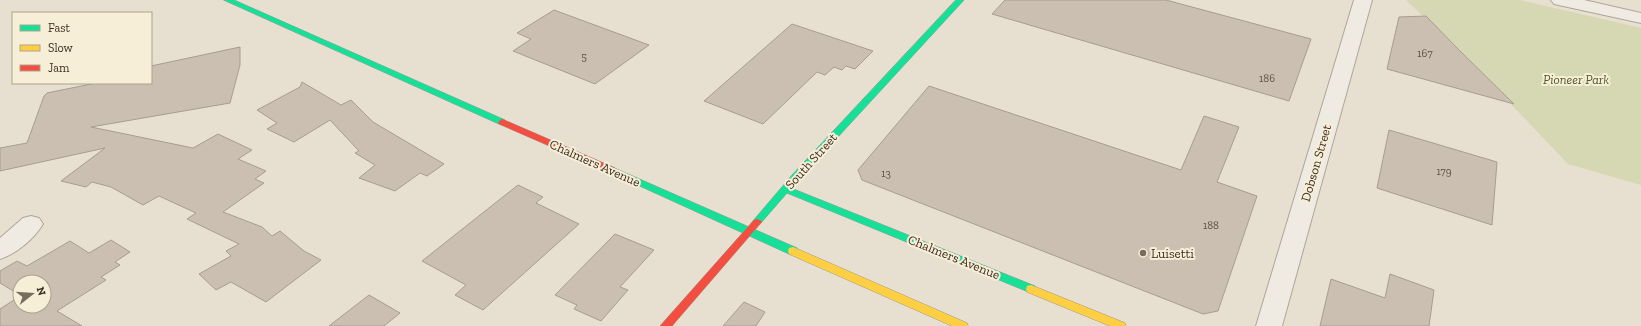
<svg xmlns="http://www.w3.org/2000/svg" width="1641" height="326" viewBox="0 0 1641 326" font-family="'Zilla Slab',serif">
<style>
.green{fill:#d6d7b3}
.building{fill:#cbbfb2;stroke:#a89c90}
.lines{fill:none;stroke-linecap:round;stroke-linejoin:round}
.street-casing{stroke:#ada599;stroke-width:2}
.fast-casing{stroke:#9c958a;stroke-width:1}
.slow-casing{stroke:#9c958a;stroke-width:1}
.jam-casing{stroke:#9c958a;stroke-width:1}
.street{fill:#efebe3;fill-rule:evenodd}
.fast{fill:#16e098;fill-rule:evenodd}
.slow{fill:#ffcf43;fill-rule:evenodd}
.jam{fill:#f24e42;fill-rule:evenodd}
.poi-dot{fill:#786c5e;stroke:#f7eed8;stroke-width:1.5}
.labels{text-anchor:middle;dominant-baseline:central;stroke-width:4;stroke-linejoin:round;paint-order:stroke}
.number-label{font-size:11px;fill:#605244}
.park-label{font-size:13px;font-style:italic;fill:#4d5a26;stroke:#f7eed8}
.street-label{font-size:13px;fill:#3d2e20;stroke:#f7eed8}
.poi-label{font-size:13px;fill:#3d2e20;stroke:#f7eed8;text-anchor:start}
</style>
<rect width="100%" height="100%" fill="#e7e0d1"/>
<path class="green" d="M1406 0H1520L1641 28V185L1568 164 1465 56Z"/>
<path class="building" d="M1005 0H1166L1311 39 1289 101 992 14Z
M554 10 649 45 595 84 513 51 531 39 517 33Z
M1426 16 1457 48 1514 104 1387 69 1399 17Z
M792 24 873 51 855 69 846 66 842 70 834 67 825 75 817 72 763 124 704 101Z
M240 47V65L230 103 91 127 193 148 218 134 252 150 238 159 266 171 255 179 264 183 223 212 262 227 272 236 280 231 304 251 321 260 266 302 231 282 216 290 199 274 231 256 226 251 239 244 187 219 196 213 159 196 143 205 111 187 92 182 86 187 61 181 105 148 0 171V148L27 143 44 96 47 93 96 83H151V66Z
M302 82 341 105 351 100 373 122 444 164 427 176 420 173 395 191 359 178 375 165 355 153 359 151 330 120 294 142 267 129 277 123 257 110 300 87Z
M929 86 1181 170 1204 116 1239 127 1217 182 1257 196 1218 311 1203 314 862 180 858 170Z
M1389 130 1497 162 1492 225 1377 188Z
M518 185 543 197 536 203 579 224 483 310 455 295 466 285 422 261Z
M615 234 654 250 620 287 628 290 601 321 574 309 577 305 555 295Z
M111 240 130 252 115 262 120 265 101 277 106 280 57 311 82 326H0V309L20 296V306H44V282H20V295L0 283V271L17 261 27 266 70 241 89 253Z
M1390 274 1434 290 1429 326H1320L1331 279 1385 298Z
M369 295 400 313 384 326H329Z
M744 302 765 312 756 326H723Z"/>
<g class="lines">
<g class="street-casing">
<path id="street" d="M1354 0H1372L1282 326H1256Z
M1551 0H1584L1641 13V23L1554 4Z
M31 216 39 218 43 224C34 239 16 254 0 259V238L23 218Z"/>
</g>
<g class="fast-casing">
<path id="fast" d="M224 0H234L505 120 506 122 502 125 499 124Z
M956 0H964L791 188 1035 286 1036 289 1035 292 1031 293 787 193 760 224H754L752 222 793 174Z
M612 167 797 248 798 251 797 254H789L609 172 607 170 609 168Z"/>
</g>
<g class="slow-casing">
<path id="slow" d="M793 247 967 323 968 326H952L789 254 788 251 789 248Z
M1031 285 1125 323 1126 326H1110L1027 292 1026 289 1027 286Z"/>
</g>
<g class="jam-casing">
<path id="jam" d="M502 119 615 168 617 170 615 172H609L499 124 498 122Z
M757 219 760 220 762 222 760 224 672 326H660L754 220Z"/>
</g>
<use href="#street" class="street"/>
<use href="#fast" class="fast"/>
<use href="#slow" class="slow"/>
<use href="#jam" class="jam"/>
</g>
<circle class="poi-dot" cx="1143" cy="253" r="4"/>
<g class="labels">
<g class="number-label">
<text x="1425" y="53">167</text>
<text x="584" y="56">5</text>
<text x="1267" y="78">186</text>
<text x="1444" y="171">179</text>
<text x="886" y="173">13</text>
<text x="1211" y="225">188</text>
</g>
<g class="park-label">
<text x="1576" y="79">Pioneer Park</text>
</g>
<g class="street-label">
<text transform="translate(811 161) rotate(-48)">South Street</text>
<text transform="translate(595 163) rotate(24)">Chalmers Avenue</text>
<text transform="translate(1316 163) rotate(-74)">Dobson Street</text>
<text transform="translate(954 257) rotate(22)">Chalmers Avenue</text>
</g>
<g class="poi-label">
<text x="1151" y="253">Luisetti</text>
</g>
</g>
<rect x="12" y="12" width="140" height="72" fill="#f7eed8" stroke="#ada18e"/>
<rect x="20" y="25" width="20" height="6" fill="#16e098" stroke="#ada18e"/>
<text x="48" y="32" font-size="12" fill="#3d2e20">Fast</text>
<rect x="20" y="45" width="20" height="6" fill="#ffcf43" stroke="#ada18e"/>
<text x="48" y="52" font-size="12" fill="#3d2e20">Slow</text>
<rect x="20" y="65" width="20" height="6" fill="#f24e42" stroke="#ada18e"/>
<text x="48" y="72" font-size="12" fill="#3d2e20">Jam</text>
<g transform="translate(32 294) rotate(73)"><circle r="19" fill="#f7eed8" stroke="#ada18e"/>
<path d="M0-3L7 15L0 10L-7 15Z" fill="#786c5e"/>
<text y="-6" font-size="11" font-weight="bold" text-anchor="middle" fill="#3d2e20">N</text>
</g>
</svg>
